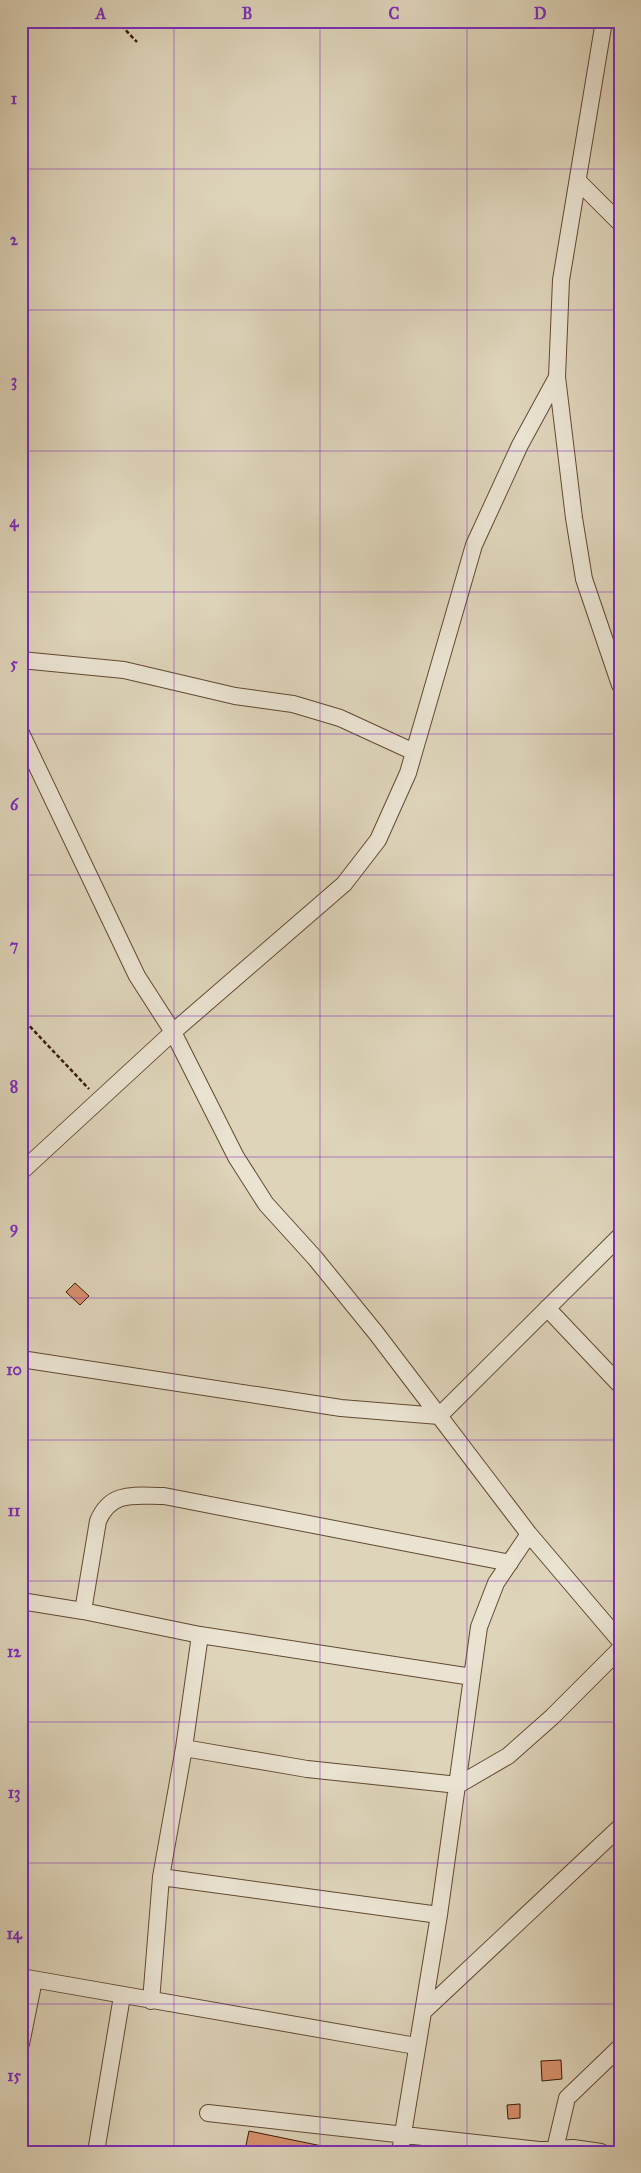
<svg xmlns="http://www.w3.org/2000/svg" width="641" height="2173" viewBox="0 0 641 2173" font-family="'IM FELL Great Primer',serif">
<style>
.building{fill:#d8916d;stroke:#391b03}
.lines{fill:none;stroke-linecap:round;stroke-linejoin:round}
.street-casing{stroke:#624931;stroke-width:18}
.path{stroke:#391b03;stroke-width:2.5;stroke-dasharray:4 2.5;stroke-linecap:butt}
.street{stroke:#eae3d2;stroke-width:16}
.grid{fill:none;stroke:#7b2cbf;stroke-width:1;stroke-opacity:0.55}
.neatline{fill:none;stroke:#7b2cbf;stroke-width:2}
.grid-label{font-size:16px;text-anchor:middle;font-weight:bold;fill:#7b2cbf}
</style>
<rect width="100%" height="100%" fill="#ded4ba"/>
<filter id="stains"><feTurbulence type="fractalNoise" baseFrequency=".004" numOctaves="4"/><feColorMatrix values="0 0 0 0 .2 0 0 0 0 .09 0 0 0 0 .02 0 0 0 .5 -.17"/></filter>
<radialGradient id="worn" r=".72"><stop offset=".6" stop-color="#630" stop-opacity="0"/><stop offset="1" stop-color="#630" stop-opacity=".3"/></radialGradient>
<path class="building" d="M75 1283 89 1296 80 1305 66 1292Z
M561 2060 562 2079 542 2081 541 2061Z
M520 2104V2118L508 2119 507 2105Z
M249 2131 322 2146V2152H256L245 2150Z"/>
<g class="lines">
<g class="street-casing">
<path id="street" d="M604 21 561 280 557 377 574 518 584 579 620 685
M578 181 620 223
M21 660 124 670 235 696 293 704 340 718 414 752
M21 733 137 976 173 1032 236 1157 266 1204 315 1258 376 1333 529 1534 620 1641
M21 1172 173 1032 344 884 378 840 408 773 474 545 520 445 557 377
M547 1308 620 1385
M21 1359 341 1408 439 1416 620 1236
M21 1601 83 1611 200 1635 472 1677
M83 1611 98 1521C111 1490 135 1496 164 1496L510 1563
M200 1635 184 1748 307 1769 458 1785 508 1756 552 1717 620 1649
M161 1877 439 1915
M21 1977 416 2046
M151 2001 161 1877 184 1748
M423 2012 620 1827
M21 2044 34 1980
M208 2113 539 2150 573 2148 601 2152
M555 2149 567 2098 620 2047
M96 2152 122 1996
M400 2152 439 1915 479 1627 496 1583 529 1534"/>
</g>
<path class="path" d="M117 21 137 42
M21 1017 89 1089"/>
<use href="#street" class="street"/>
</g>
<path class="grid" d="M174 21V2152M320 21V2152M467 21V2152M21 169H620M21 310H620M21 451H620M21 592H620M21 734H620M21 875H620M21 1016H620M21 1157H620M21 1298H620M21 1440H620M21 1581H620M21 1722H620M21 1863H620M21 2004H620"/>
<rect width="641" height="2173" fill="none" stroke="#ded4ba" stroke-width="55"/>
<rect x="28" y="28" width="586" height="2118" class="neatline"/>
<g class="grid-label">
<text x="101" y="19">A</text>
<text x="247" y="19">B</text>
<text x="394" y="19">C</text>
<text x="540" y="19">D</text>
<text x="14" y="104">1</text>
<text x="14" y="245">2</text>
<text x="14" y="386">3</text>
<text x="14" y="527">4</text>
<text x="14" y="669">5</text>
<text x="14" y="810">6</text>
<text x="14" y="951">7</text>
<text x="14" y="1092">8</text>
<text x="14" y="1233">9</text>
<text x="14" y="1375">10</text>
<text x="14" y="1516">11</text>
<text x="14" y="1657">12</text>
<text x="14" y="1798">13</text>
<text x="14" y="1939">14</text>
<text x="14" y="2081">15</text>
</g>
<rect width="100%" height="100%" filter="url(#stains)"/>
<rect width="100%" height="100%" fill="url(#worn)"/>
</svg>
